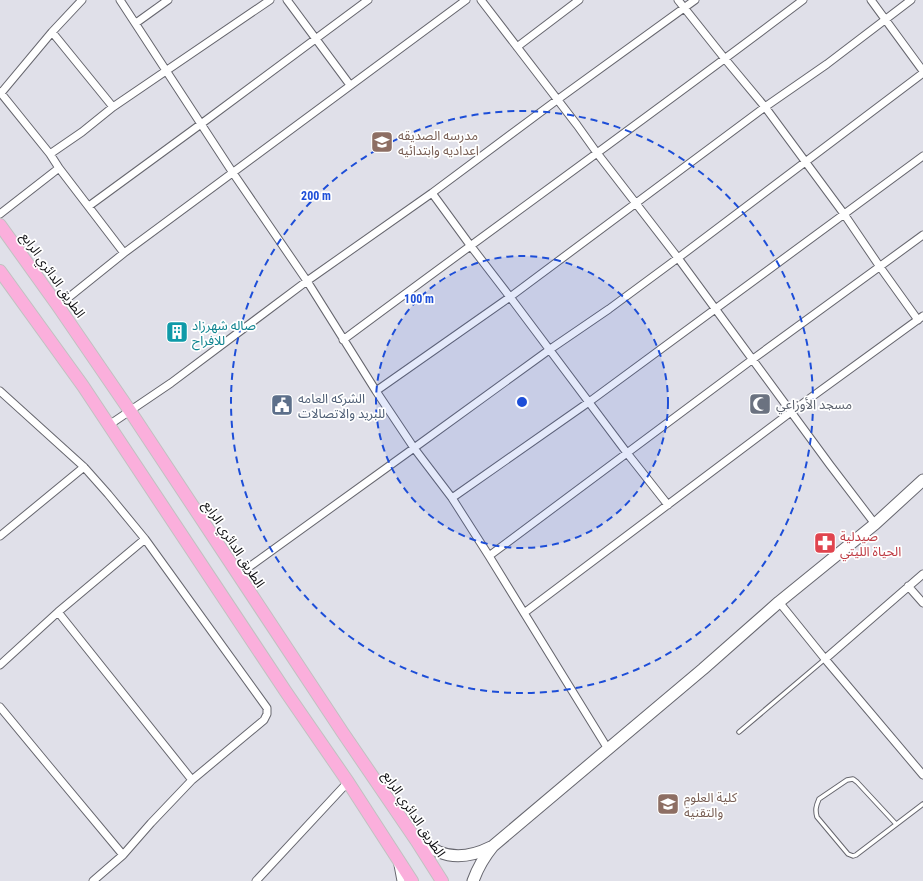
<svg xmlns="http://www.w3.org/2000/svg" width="923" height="881" viewBox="0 0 923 881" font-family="'Roboto Condensed','Noto Sans Arabic',sans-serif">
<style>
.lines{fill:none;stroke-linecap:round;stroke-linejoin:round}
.lane-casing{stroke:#66666e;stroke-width:5.5}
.street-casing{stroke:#66666e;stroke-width:9}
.secondary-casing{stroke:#66666e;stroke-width:13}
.primary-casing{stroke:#c1c1c1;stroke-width:14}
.lane{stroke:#fff;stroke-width:3.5}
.street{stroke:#fff;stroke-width:7}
.secondary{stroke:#fff;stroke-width:11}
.primary{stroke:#fbafdc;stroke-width:12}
.ring{fill:none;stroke:#1d4ed8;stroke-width:2;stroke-dasharray:7 5}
.labels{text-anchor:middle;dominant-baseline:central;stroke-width:3.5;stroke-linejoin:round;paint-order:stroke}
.education-label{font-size:13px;fill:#785e54;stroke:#fff;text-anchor:start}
.street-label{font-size:13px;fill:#0f0f12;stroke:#fff}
.culture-label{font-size:13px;fill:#0d838f;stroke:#fff;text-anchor:start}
.service-label{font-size:13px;fill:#4e5e75;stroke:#fff;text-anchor:start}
.worship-label{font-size:13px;fill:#5b616d;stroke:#fff;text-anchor:start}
.health-label{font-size:13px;fill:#be3a42;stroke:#fff;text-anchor:start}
.centre{fill:#1d4ed8;stroke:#fff;stroke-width:2}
.ring-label{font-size:12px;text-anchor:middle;font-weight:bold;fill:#1d4ed8;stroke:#fff;stroke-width:3.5;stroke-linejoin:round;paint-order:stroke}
</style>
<rect width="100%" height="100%" fill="#e0e0e9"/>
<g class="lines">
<g class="lane-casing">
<path id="lane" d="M739 732 825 659
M896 824 857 782 853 779 847 780 819 799C816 806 815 810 817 817L848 854 853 856 856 855 923 804"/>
</g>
<g class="street-casing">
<path id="street" d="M120 0 233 173 307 281 376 391 414 448 452 498 489 556 608 749
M287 0 350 85
M481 0 577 125 597 153 678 258 830 465 875 524
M678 0 725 59 765 107 844 214 880 267 918 320
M871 0 923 71
M136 23 168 0
M52 32 113 107
M517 47 579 0
M0 92 50 154
M1 93 52 32 82 0
M59 168 124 253
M432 193 470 245 510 297 627 453 668 505
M89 206 201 124 368 0
M0 214 59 168 50 154 82 132 113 107 270 0
M58 306 124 253 466 0
M343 340C496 226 651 115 803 0
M0 391 84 467 108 494 145 539 267 708V714L264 720 192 780 151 823 123 855 93 881
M376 391 510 297 765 107 827 64 911 0
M109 425 171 383 307 281 432 193 557 100 695 0
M452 498 589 402 923 156
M0 536 84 467
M489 556 753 359 923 235
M238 575 414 448 549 350 609 309 678 258 923 73
M908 586 923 603
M779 602 825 659 923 775
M58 612 192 780
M524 613 791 412 923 316
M825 659 923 574
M0 665 58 612 145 539
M0 707 48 765 123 855
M398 865 401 881
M256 881 348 782"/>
</g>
<g class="secondary-casing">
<path id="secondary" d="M416 840C424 844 431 848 439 852 456 859 475 855 491 847
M473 881C478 867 484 857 493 846L608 749 703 669 779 602 875 524 923 480"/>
</g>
<g class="primary-casing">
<path id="primary" d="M0 225 58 306 130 411 343 733 416 840 442 881
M0 271 83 386 286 692 348 782 412 881"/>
</g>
<use href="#lane" class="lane"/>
<use href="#street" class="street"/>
<use href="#secondary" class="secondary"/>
<use href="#primary" class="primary"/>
</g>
<circle cx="522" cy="402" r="146" fill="#1d4ed8" fill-opacity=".12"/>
<g class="ring">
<circle cx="522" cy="402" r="146"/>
<circle cx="522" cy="402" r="291"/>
</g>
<defs>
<g id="school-square" transform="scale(1.15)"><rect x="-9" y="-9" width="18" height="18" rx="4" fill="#8d6e63" stroke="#fff"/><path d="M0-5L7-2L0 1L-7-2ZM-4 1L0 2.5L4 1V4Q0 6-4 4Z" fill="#fff"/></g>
<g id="building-square" transform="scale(1.15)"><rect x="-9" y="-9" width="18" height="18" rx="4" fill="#0f9aa8" stroke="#fff"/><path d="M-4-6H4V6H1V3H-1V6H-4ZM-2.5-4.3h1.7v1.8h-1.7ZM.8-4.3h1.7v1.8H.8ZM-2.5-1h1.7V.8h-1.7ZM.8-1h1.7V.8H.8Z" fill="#fff"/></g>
<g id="mosque-square" transform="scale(1.15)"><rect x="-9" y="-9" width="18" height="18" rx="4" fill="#6b7280" stroke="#fff"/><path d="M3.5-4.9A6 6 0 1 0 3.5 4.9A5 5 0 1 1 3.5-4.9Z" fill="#fff"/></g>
<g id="civic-square" transform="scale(1.15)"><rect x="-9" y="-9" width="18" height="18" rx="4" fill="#5c6f8a" stroke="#fff"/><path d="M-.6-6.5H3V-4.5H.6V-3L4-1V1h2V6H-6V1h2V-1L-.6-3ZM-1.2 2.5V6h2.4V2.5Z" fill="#fff"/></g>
<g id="pharmacy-square" transform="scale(1.15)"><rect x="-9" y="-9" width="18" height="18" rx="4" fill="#e0444e" stroke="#fff"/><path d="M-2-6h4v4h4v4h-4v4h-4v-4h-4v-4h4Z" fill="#fff"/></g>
<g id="university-square" transform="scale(1.15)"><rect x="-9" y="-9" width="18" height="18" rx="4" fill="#8d6e63" stroke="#fff"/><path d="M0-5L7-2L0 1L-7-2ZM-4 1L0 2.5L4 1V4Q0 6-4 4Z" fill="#fff"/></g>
</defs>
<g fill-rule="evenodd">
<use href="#school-square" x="382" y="142"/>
<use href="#building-square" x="177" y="332"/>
<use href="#mosque-square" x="760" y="404"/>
<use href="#civic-square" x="282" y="405"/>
<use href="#pharmacy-square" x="825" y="543"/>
<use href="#university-square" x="668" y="804"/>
</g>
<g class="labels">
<g class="education-label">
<text x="398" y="135">مدرسه الصديقه<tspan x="398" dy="15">اعداديه وابتدائيه</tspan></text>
<text x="684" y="797">كلية العلوم<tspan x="684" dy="15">والتقنية</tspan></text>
</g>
<g class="street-label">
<text transform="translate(53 275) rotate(55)">الطريق الدائري الرابع</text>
<text transform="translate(234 544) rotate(57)">الطريق الدائري الرابع</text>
<text transform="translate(414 814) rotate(56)">الطريق الدائري الرابع</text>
</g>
<g class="culture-label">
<text x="192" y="325">صاله شهرزاد<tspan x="192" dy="15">للافراح</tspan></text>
</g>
<g class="service-label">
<text x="298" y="398">الشركه العامه<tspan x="298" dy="15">للبريد والاتصالات</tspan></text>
</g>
<g class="worship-label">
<text x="776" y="404">مسجد الأوزاعي</text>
</g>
<g class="health-label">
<text x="840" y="536">صيدلية<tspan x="840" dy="15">الحياة الليتي</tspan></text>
</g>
</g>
<circle cx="522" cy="402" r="6" class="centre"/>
<g class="ring-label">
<text x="316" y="200">200 m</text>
<text x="419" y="303">100 m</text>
</g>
</svg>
